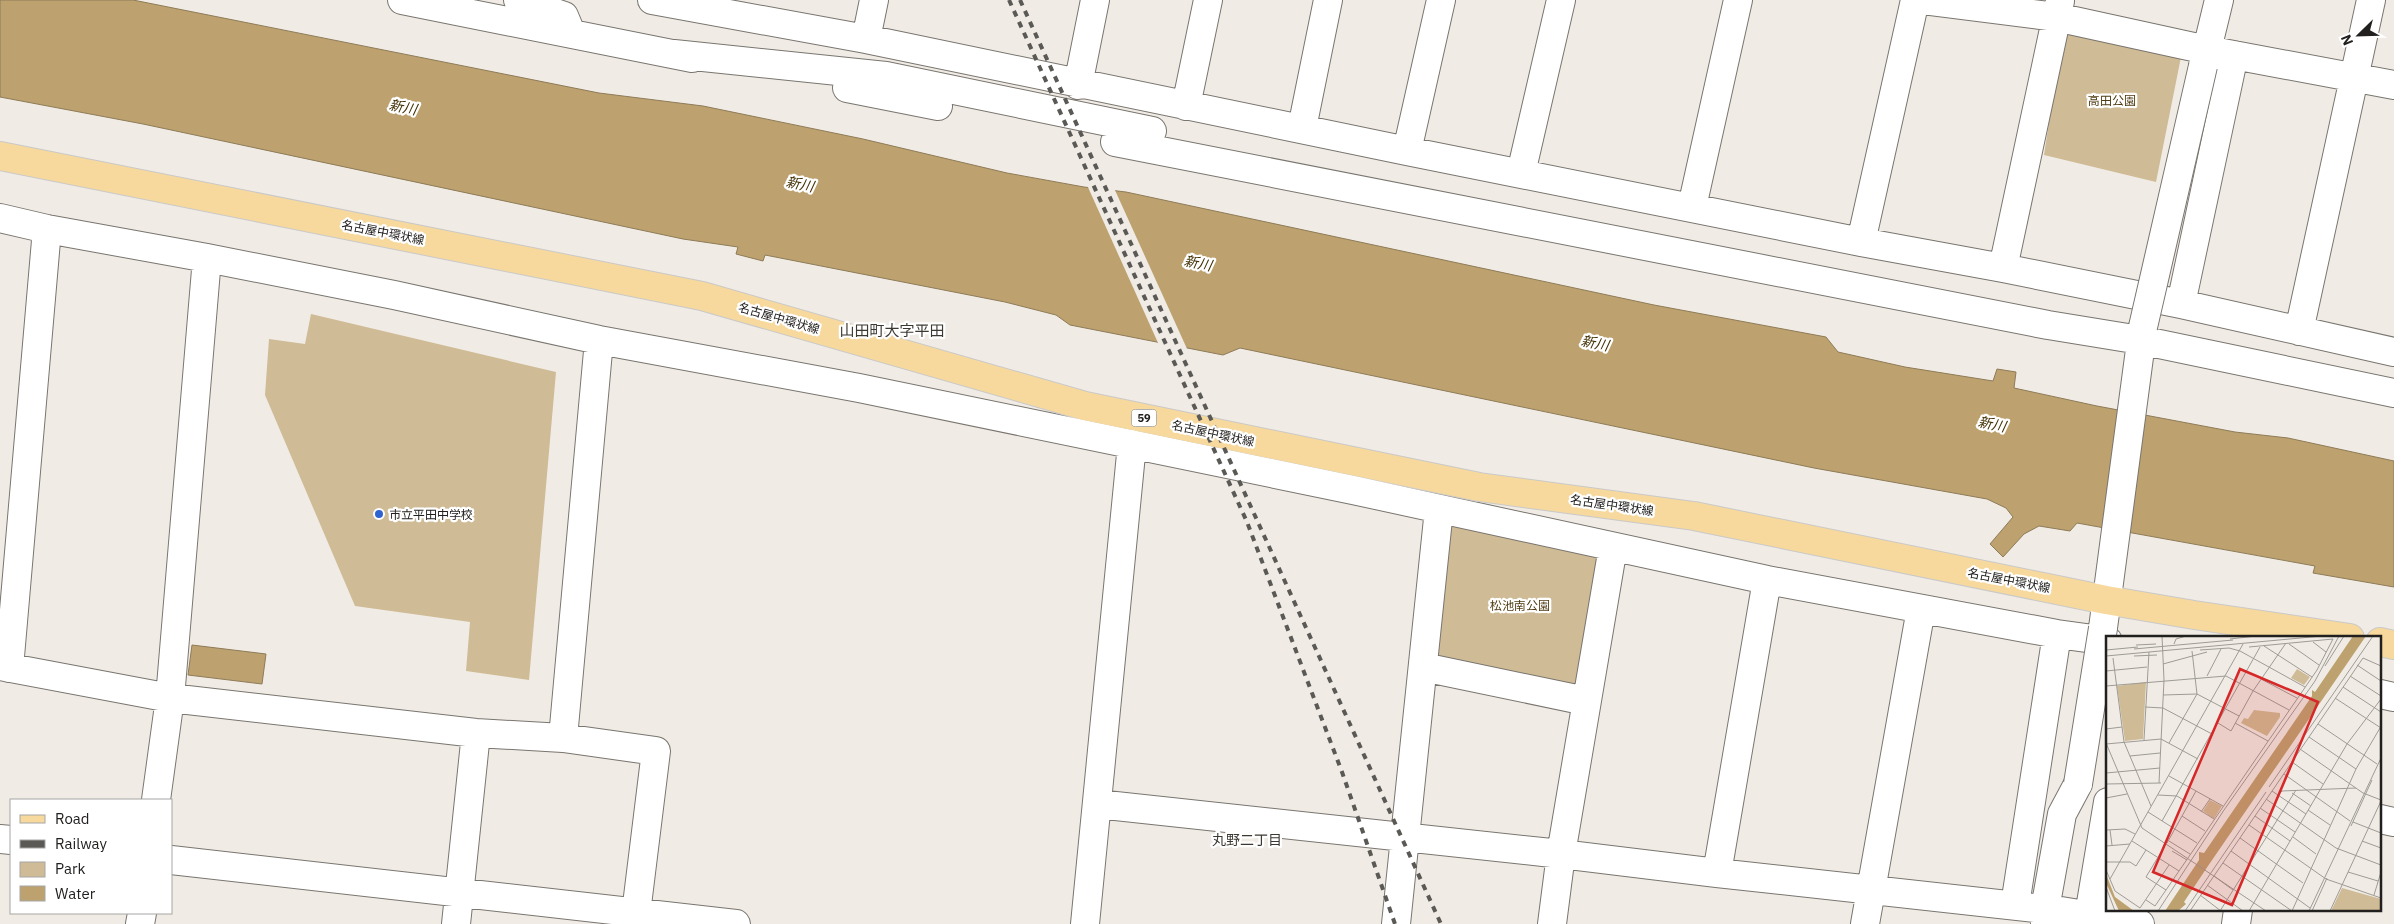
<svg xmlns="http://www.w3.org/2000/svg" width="2394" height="924" viewBox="0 0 2394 924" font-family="'IBM Plex Sans','Noto Sans JP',sans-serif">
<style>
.green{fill:#cfbb95}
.water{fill:#bda270;stroke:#8e7b57}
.pier{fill:#f0ece5}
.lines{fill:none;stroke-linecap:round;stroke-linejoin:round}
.minor-casing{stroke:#79756f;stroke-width:30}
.major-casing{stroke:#cac9c9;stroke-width:30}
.minor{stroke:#fff;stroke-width:28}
.major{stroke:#f7d99d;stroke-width:28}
.rail{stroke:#5b5955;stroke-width:4;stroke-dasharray:6 6;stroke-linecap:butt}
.minor-bridge-casing{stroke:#79756f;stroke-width:30;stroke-linecap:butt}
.minor-bridge{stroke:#fff;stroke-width:28}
.poi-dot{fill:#2e62d0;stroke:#fff;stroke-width:2}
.labels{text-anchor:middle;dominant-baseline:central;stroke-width:4.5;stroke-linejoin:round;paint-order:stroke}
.shield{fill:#fff;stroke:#646362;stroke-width:1}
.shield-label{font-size:11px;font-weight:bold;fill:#22201e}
.park-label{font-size:12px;fill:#4f3c13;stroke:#fff}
.street-label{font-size:12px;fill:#22201e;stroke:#fff}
.poi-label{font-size:12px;fill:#22201e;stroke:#fff;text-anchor:start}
.water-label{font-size:14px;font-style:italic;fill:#412f03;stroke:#fff}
.neighbourhood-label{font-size:14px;fill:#3c3933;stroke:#fff}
.quarter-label{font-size:15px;fill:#3c3933;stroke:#fff}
.inset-road{fill:none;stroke:#9e9a95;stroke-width:1}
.view{fill:#d62828;fill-opacity:0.15;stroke:#d62828;stroke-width:2.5}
.inset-edge{fill:none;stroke:#22201e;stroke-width:2.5}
</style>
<rect width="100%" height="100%" fill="#f0ece5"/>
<path class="green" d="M2077 30 2182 52 2156 182 2044 155 2062 39Z
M311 314 556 372 529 680 466 671 470 622 355 606 265 395 269 339 305 344Z
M1450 522 1604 550 1580 690 1437 658Z"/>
<path class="water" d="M0 0H133L599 93 703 106 863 139 1007 173 1084 187 1126 192 1654 305 1826 337 1838 352 1905 367 1993 381 1997 369 2016 372 2014 388 2097 406 2235 432 2288 438 2394 461V587L2313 573 2315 566 2077 523 2070 531 2039 526 2024 534 2003 557 1990 544 2013 517 2006 508 1987 499 1814 468 1240 348 1223 355 1070 325 1056 315 1005 302 765 255 763 261 736 254 738 247 683 239 143 124 0 97Z
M192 645 266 654 262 684 188 675Z"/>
<path class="pier" d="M1087 185 1114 188 1188 351 1159 345Z"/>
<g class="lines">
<g class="minor-casing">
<path id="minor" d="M402 0 692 58
M518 0 564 16 569 28
M652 0 866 39 1407 151 1861 242 2003 268 2181 304 2394 352
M1923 0 2056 17 2207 50 2394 85
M866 39 874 0
M674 54 886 76 1152 131
M2203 66 2219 0
M1078 85 1095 0
M847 88 938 106
M1186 106 1208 0
M1302 128 1328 0
M1115 142 2048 325 2140 340 2394 393
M1407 151 1441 0
M1521 173 1561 0
M1692 207 1738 0
M0 218 47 229 207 258 394 295 599 340 859 388 1353 490 1767 580 2057 634 2108 641
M1861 242 1915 0
M2003 268 2060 1
M2181 304 2234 55
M2299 331 2371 0
M2103 628 2143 327
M0 666 170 698 476 733 563 738 656 751 636 913
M1423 667 1586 701
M9 668 47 229
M2380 694 2394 697
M563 738 599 340
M156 800 170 698 207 258
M1097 804 1561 854 1717 873 2045 909
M2380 819 2394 822
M0 839 11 840
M171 860 736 924
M1717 873 1767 580
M2015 905 2057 634
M2061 911 2140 924
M2089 915 2108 802
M140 924 142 913
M456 924 476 733
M1085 924 1132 444
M1396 924 1439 509
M1552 924 1561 854 1613 547
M1865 924 1921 609
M2045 924V909L2062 814 2078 784
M2236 924 2238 910"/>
</g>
<g class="major-casing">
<path id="major" d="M0 156 702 296 1085 406 1479 487 1694 516 2106 600 2194 615 2350 638
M2380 642 2394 645"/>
</g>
<use href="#minor" class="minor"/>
<use href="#major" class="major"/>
<path class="rail" d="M1009 0 1247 522 1342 772 1395 924
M1020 0 1441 924"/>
<g class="minor-bridge-casing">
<path id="minor-bridge" d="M2143 327 2203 66
M2078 784 2103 628"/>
</g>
<use href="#minor-bridge" class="minor-bridge"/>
</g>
<circle class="poi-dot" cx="379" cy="514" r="5"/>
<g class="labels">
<rect class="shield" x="1131.5" y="409.5" width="25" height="17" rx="4"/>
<g class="shield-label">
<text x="1144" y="418">59</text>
</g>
<g class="park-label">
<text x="2112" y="100">高田公園</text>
<text x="1520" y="605">松池南公園</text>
</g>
<g class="street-label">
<text transform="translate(383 232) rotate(11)">名古屋中環状線</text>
<text transform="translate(779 318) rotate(16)">名古屋中環状線</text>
<text transform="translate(1213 433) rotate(12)">名古屋中環状線</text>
<text transform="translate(1612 505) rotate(8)">名古屋中環状線</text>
<text transform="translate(2009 580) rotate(11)">名古屋中環状線</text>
</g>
<g class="poi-label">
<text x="389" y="514">市立平田中学校</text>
</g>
<g class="water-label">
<text transform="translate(403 107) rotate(11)">新川</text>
<text transform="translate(800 184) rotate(11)">新川</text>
<text transform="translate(1198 263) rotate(11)">新川</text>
<text transform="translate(1595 343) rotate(11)">新川</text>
<text transform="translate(1992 424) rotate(11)">新川</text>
</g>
<g class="neighbourhood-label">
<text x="1247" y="840">丸野二丁目</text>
</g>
<g class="quarter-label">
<text x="892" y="330">山田町大字平田</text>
</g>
</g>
<g transform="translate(2106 636)">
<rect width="275" height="275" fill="#f0ece5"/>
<path d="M191 33 204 41 198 49 185 42ZM40 46 37 103 19 105 11 50ZM148 74 174 77V81L161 100 135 87 138 82 142 83ZM104 164 116 170 108 183 97 175ZM236 252 275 263V275H225Z" fill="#cfbb95"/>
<path d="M247 0H260L102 230 78 266 80 268 72 275H59L93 224V216L98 217 206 60V54L209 56ZM0 238 9 261 28 275H13L0 247Z" fill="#bda270"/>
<path class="inset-road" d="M124 3 150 0M207 6 220 16M68 8 70 3 80 0M183 8 213 29M30 9 50 8M158 10 206 41M143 11 227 3M28 13 127 4M0 14 32 11M94 14 123 12 134 15 199 51M0 20 216 0M28 20 51 19M7 22 18 106 45 170M57 28 101 16M251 29 275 45M219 30 238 0M0 35 41 31M101 40 115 13M244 40 275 60M155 43 191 62M0 50 120 40 183 74M237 51 275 76M57 59 91 58 133 80M229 62 275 92M39 71 57 72 106 98M112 87 125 95 147 55 180 7M129 87 162 105M212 88 271 128M0 93 16 91M203 101 250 133M38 104 43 16M0 107 36 192 160 275M63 107 91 58 86 15M0 108 55 103 92 123M194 113 257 157 275 164M24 120 54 117M186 126 217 148M0 137 54 132M178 138 244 185M63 140 117 170M53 147 58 44 56 0M0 148 55 147M163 151 267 0M166 155 200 178M186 157 205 170M52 159 71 160 108 183M172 159 176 155 250 152M0 162 21 158M160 163 230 212 275 229M154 172 189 196M202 174 224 189M42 176 91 207M95 176 104 163M76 180 99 195M149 180 184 205M56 185 154 11M247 186 275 197M143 189 220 243 275 262M245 190 266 144M0 194 19 193 29 198M4 194 6 209M187 201 210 218M134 202 197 247M26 205 73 235M63 205 84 218M256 205 275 212M61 207 90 155M0 210 24 208M66 215 81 224M125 215 204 272M0 226H24L30 230 40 214M117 227 186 275M0 234 9 255 34 272 63 229M242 236 272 245M108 240 127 254M4 243 137 8M101 249 137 275M0 251 9 275M60 254 40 241 60 208M94 259 115 275M268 259 275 236M40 264 49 270 211 34 227 3M52 275 118 174 209 45 233 0M79 275 160 156M84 275 257 22 275 30M114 275 190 154M143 275 241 108 275 63M186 275 250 133 274 92M203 275 275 122M206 275 221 242M224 275 275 165"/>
<path class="view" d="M134 33 212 66 126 269 47 236Z"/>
<rect width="275" height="275" class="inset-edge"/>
</g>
<rect x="10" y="799" width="162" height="115" fill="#ffffff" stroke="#a7a6a5"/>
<rect x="20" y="815" width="25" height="8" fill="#f7d99d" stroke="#a7a6a5"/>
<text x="55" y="824" font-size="15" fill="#22201e">Road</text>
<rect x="20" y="840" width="25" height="8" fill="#5b5955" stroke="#a7a6a5"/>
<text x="55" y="849" font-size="15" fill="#22201e">Railway</text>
<rect x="20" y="862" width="25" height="15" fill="#cfbb95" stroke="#a7a6a5"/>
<text x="55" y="874" font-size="15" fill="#22201e">Park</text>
<rect x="20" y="886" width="25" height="15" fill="#bda270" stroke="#a7a6a5"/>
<text x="55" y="899" font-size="15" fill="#22201e">Water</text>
<g transform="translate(2359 35) rotate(247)" stroke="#ffffff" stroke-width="4" paint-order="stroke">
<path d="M0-4L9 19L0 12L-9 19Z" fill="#22201e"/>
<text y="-8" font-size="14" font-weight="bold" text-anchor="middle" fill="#22201e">N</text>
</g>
</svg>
